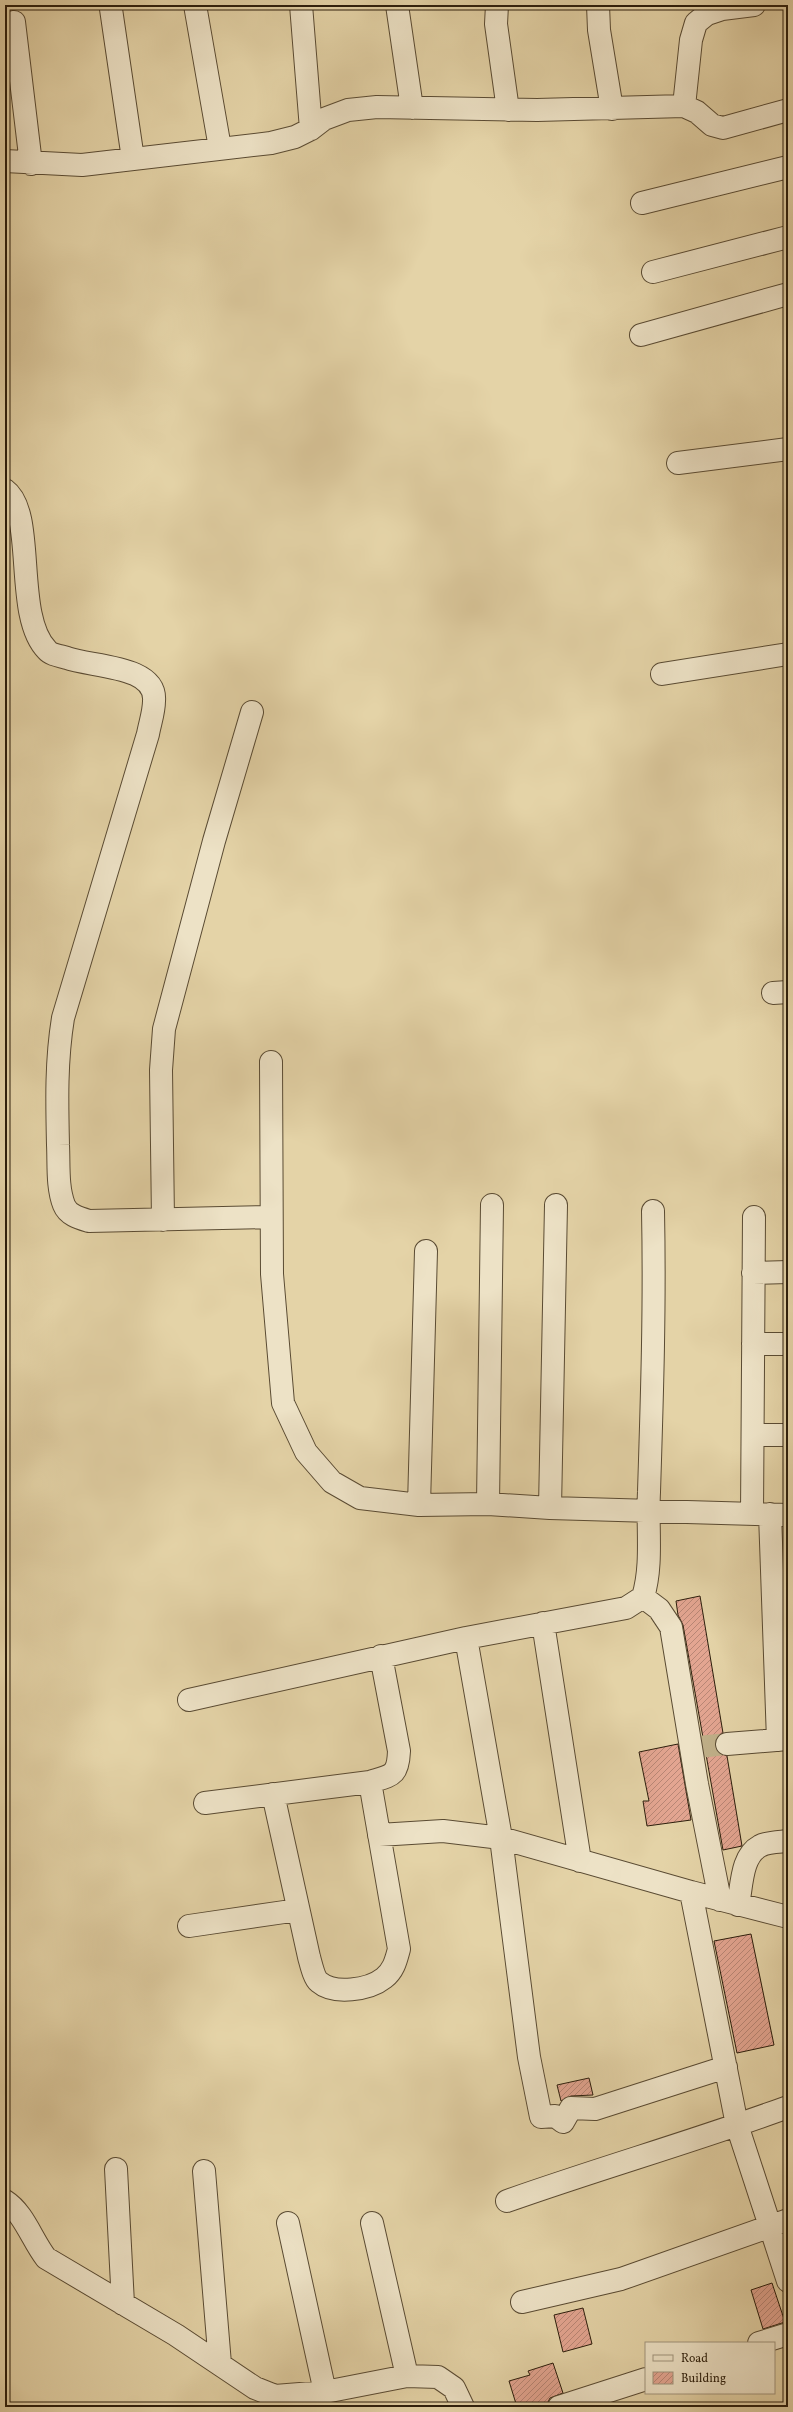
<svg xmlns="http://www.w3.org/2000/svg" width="793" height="2412" viewBox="0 0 793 2412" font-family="Vollkorn,serif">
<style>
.building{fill:url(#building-hatch);stroke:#2c1e0c}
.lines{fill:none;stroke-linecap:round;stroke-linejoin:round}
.minor-tunnel{stroke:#bfaf88;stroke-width:22;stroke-dasharray:22 11;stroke-linecap:butt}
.minor-casing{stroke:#5a4b33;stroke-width:24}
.minor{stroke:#ede2c6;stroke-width:22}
</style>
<defs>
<pattern id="building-hatch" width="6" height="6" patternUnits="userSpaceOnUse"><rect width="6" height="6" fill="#e3a591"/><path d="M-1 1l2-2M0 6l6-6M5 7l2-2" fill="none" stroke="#b88675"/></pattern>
</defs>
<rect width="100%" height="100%" fill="#e4d3a7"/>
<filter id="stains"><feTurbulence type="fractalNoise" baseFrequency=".005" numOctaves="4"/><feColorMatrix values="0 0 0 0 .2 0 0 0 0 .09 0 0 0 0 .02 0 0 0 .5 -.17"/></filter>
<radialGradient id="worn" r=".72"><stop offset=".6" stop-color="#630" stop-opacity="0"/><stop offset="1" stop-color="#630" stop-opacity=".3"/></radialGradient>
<path class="building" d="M700 1596 723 1733 716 1738 715 1745 717 1751 727 1756 742 1846 723 1850 683 1625 678 1615 676 1601Z
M678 1744 691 1820 647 1826 643 1801H649L639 1752Z
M751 1934 774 2045 737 2053 714 1941Z
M589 2078 593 2095 571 2096 561 2101 557 2085Z
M772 2283 785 2322 763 2329 751 2290Z
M583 2308 592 2344 563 2352 554 2315Z
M553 2363 563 2393 550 2398 547 2404 538 2407H517L509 2381 530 2375 528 2371Z"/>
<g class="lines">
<path class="minor-tunnel" d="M699 1747 727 1744"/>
<g class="minor-casing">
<path id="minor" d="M195 5 220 148
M301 5 311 129
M397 5 412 108
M497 5 496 24 508 110
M598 5 599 30 612 109
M111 9 133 159
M14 22 31 164
M684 106 691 40 696 23 707 14 722 9 754 5
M5 161 82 165 271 143 295 137 311 129 324 119 348 110 377 107 537 110 684 106 697 112 712 125 723 128 788 110
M642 203 788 167
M653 272 788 237
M641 335 788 294
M678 463 788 449
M5 490C37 513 13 616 47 650 51 655 61 656 67 658 91 667 157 665 154 701 154 712 150 723 148 734L63 1018C56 1061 57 1102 58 1145 59 1165 57 1187 64 1205 68 1215 79 1218 89 1221L271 1217
M662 674 788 654
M773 993 788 992
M271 1062 272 1274 283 1403 306 1452 332 1482 360 1498 419 1505 488 1504 550 1508 788 1515
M163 1220 161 1070 164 1029 214 841 252 712
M753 1273 788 1272
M753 1344H788
M753 1435H788
M488 1504 492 1205
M419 1505 426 1251
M550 1508 556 1205
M752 1514 754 1217
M770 1514 778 1740
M643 1597 659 1609 671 1627 697 1784 720 1900
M543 1623 580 1861
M466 1638 501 1838 529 2057 541 2117 555 2116 563 2122 571 2108 595 2109 726 2067
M189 1700 466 1638 626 1608 643 1597C653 1564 647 1527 649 1492 652 1398 655 1305 653 1211
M727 1744 788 1739
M273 1794 309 1957C311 1964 314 1978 319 1982 334 1995 369 1990 384 1978 394 1970 396 1960 399 1949L370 1782
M205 1803 370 1782C392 1775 398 1776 399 1751L381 1656
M379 1835 443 1831 501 1838 691 1892 788 1917
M691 1892 737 2125 788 2281
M738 1905C742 1886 741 1856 760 1846 767 1842 780 1842 788 1841
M189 1926 298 1910
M116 2169 123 2304
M204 2171 220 2364
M5 2201C24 2213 32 2240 46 2258L176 2335 255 2388 275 2396 325 2392 407 2376 438 2377 454 2388 463 2407
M507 2201C600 2168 695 2141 788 2107
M288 2223 325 2392
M372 2223 407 2376
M522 2302 621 2279 788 2220
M759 2343 788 2334
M559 2407 646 2379"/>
</g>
<use href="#minor" class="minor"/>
</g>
<rect width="793" height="2412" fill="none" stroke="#e4d3a7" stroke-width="20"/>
<rect x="6" y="6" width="781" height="2400" fill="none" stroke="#2c1e0c" stroke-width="2"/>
<rect x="10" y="10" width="773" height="2392" fill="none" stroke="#2c1e0c"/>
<rect x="645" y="2342" width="130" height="52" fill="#ede2c6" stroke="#a0947c"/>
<rect x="653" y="2355" width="20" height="6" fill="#ede2c6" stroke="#a0947c"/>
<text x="681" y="2362" font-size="12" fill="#2c1e0c">Road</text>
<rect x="653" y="2372" width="20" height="12" fill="url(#building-hatch)" stroke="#a0947c"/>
<text x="681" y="2382" font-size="12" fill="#2c1e0c">Building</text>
<rect width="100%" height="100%" filter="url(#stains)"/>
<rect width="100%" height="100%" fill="url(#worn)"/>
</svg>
